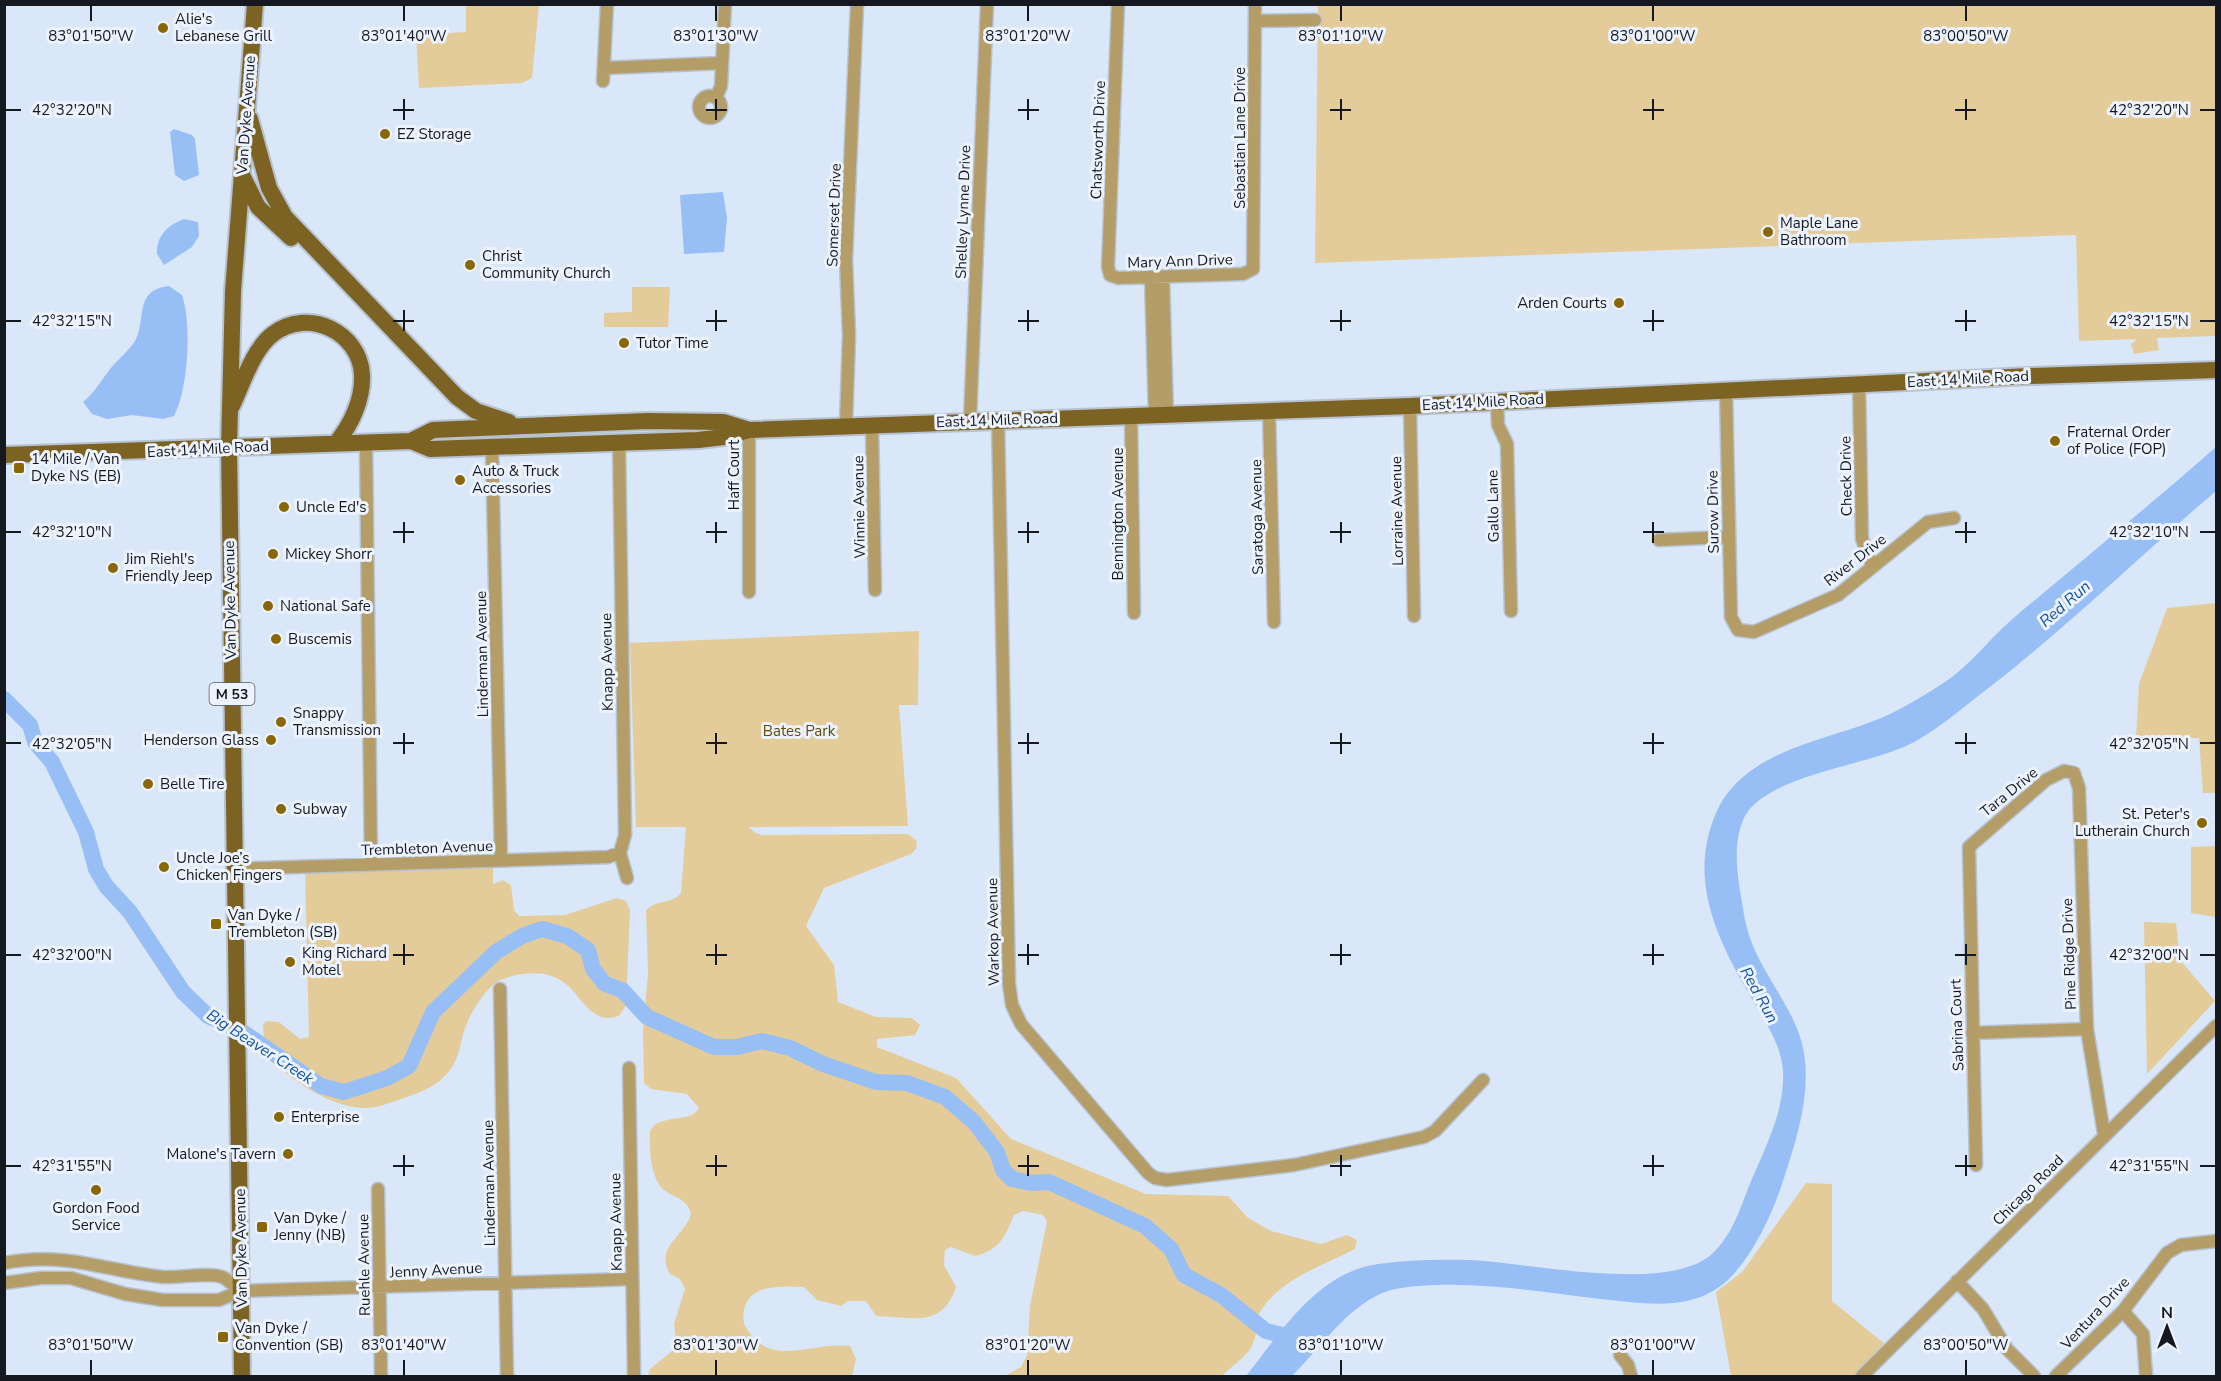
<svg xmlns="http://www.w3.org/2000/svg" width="2221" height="1381" viewBox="0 0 2221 1381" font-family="'Nunito Sans',sans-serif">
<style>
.green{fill:#e3cc9a}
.water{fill:#97bff6}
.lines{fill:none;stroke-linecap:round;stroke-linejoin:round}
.river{stroke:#97bff6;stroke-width:16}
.minor-casing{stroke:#b7c2d1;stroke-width:15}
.major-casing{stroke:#b7c2d1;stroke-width:20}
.minor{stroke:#b59d67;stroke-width:12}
.major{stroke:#7d6323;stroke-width:16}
.ticks{fill:none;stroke:#15191f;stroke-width:2}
.poi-dot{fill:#886704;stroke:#ecf3fe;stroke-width:2}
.labels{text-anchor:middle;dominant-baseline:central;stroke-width:6;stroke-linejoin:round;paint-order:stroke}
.shield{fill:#ecf3fe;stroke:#565a62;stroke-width:1.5}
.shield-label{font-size:14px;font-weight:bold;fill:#15191f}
.poi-label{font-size:15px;fill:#15191f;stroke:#ecf3fe;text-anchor:start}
.street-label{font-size:15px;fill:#15191f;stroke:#ecf3fe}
.park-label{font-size:15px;fill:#644b05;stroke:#ecf3fe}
.water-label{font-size:16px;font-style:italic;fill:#1353a2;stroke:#ecf3fe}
.ticks-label{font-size:15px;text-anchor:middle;fill:#15191f;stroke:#ecf3fe;stroke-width:6;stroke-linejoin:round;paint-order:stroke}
</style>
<rect width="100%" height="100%" fill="#dae7f8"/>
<path class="green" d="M466 5H539L532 78 522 83 419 88 416 35 466 32Z
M1318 5H2216V336L2157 338 2159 350 2134 354 2131 344 2137 339 2079 341 2076 235 1315 263Z
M632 287H670L668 327H604V313L632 312Z
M2216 603V793H2203L2199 738H2136L2139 684 2167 608Z
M919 631 918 705H899L908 826 749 827 755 833 763 835 908 834 917 841 916 849 911 854 824 888 806 926 834 965 838 1002 876 1017 912 1018 920 1025 915 1035 877 1039V1047L956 1078 1011 1139 1146 1194 1228 1196 1248 1218 1271 1231 1321 1244 1347 1235 1357 1240 1355 1249C1322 1266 1280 1279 1260 1312 1254 1321 1258 1334 1253 1344 1247 1357 1232 1365 1222 1376H1005L1021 1367 1027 1356 1030 1306 1047 1221 1043 1215 1023 1211 1014 1215C1004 1238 1001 1249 975 1256L951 1247 945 1250 944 1265 956 1287C942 1329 912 1317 876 1316L866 1301H848L841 1306 817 1300 804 1287C776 1286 739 1284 744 1324 768 1371 810 1341 850 1346L856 1359 852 1376H648L650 1369 677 1347 674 1324 685 1289 680 1279 670 1274C654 1247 685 1236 691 1214 687 1196 670 1198 660 1186 650 1172 649 1147 650 1131 659 1113 691 1124 699 1108L687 1094 651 1089 644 1083 643 1031 648 973 646 911C654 899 672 905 681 893L686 827H636L630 643Z
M2216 846V917L2191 913V847Z
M493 864V884L503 880 511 885 514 910 519 916 565 915 617 898 626 901 630 910 626 1005 620 1015C594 1028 581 996 566 984 548 969 520 972 500 980 488 986 472 1010 467 1023 460 1038 461 1056 450 1070 438 1086 423 1091 404 1098 392 1102 378 1108 365 1108 328 1107 291 1079 265 1056L263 1025 266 1021 279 1022 300 1039 309 1037 305 871Z
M2144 922 2176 923 2180 960 2215 1001 2147 1074Z
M1806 1183 1832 1184V1301L1886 1345 1854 1376H1731L1716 1292 1742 1272Z"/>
<path class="water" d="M174 129 192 135 195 139 199 175 184 181 175 175 170 132Z
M723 192 727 218 724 252 684 254 680 195Z
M184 219 198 222 199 236 192 247 164 265 157 254C156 236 168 225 184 219Z
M169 286 182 295C192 323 188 391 174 416L163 419 132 415 107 419 92 414 83 402C95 392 101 381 110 369 118 359 128 352 135 341 147 320 133 290 169 286Z
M2216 447V491C2139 557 2066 628 1986 690 1963 707 1941 727 1916 741 1873 766 1762 774 1743 820 1733 845 1737 872 1741 897 1743 907 1744 918 1747 928 1757 968 1789 1000 1801 1040 1814 1085 1798 1135 1784 1178 1773 1213 1754 1254 1728 1280 1719 1288 1706 1296 1694 1299 1665 1308 1631 1302 1601 1299 1547 1293 1492 1283 1437 1285 1418 1286 1394 1286 1376 1296 1343 1313 1318 1350 1292 1376H1246C1277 1337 1312 1281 1364 1267 1389 1260 1443 1259 1469 1260 1527 1262 1674 1296 1715 1251 1737 1228 1742 1200 1755 1172 1769 1140 1785 1106 1783 1071 1781 1045 1767 1025 1755 1004 1720 945 1686 882 1716 813 1746 744 1839 741 1896 711 1915 701 1935 689 1952 677 1975 659 1994 634 2017 615 2084 559 2151 504 2216 447Z"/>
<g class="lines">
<path class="river" d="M4 699 30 725 35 742 52 762 86 832 96 869 106 886 130 912 183 992 208 1016 237 1028 321 1086 344 1092 387 1078 409 1066 433 1012 496 952 522 936 542 929 567 936 588 950 593 969 605 984 622 990 647 1017 714 1047H737L762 1041 790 1048 823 1064 876 1082 907 1083 945 1097 974 1122 997 1152 1003 1170 1012 1179 1032 1183 1049 1182 1145 1226 1171 1249 1184 1275 1221 1295 1266 1331 1299 1339"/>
<g class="minor-casing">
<path id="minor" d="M1118 4 1108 267 1110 275 1118 278 1243 274 1253 269 1255 4
M1255 21 1315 20
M604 68 722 63
M603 81 607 4
M699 107a11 11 0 1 1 22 0a11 11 0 1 1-22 0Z
M716 98 721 86 725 4
M1151 277 1155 415
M1163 277 1167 415
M1859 384 1862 539 1872 565
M1726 390 1731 617 1738 630 1754 632 1838 595 1928 522 1954 518
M1497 401 1498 425 1507 444 1511 611
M1410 406 1414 616
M1269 411 1274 622
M1131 416 1134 613
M998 420 1009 984 1012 1005 1021 1024 1148 1173 1155 1178 1167 1180 1294 1165 1424 1137 1435 1131 1483 1080
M970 421 987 4
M872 425 875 590
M846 426 849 335 846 260 857 4
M749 430V592
M366 443 371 865
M619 443 625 835 620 853 627 878
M492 448 501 860
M1659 540 1728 537
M234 869 608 857 620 853
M500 989 507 1376
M1972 1033 2087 1029
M629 1068 634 1376
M1976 1165 1969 847 2046 780 2064 771 2074 773 2079 788 2087 1029 2104 1134
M378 1189 381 1376
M4 1263C65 1251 105 1271 163 1277 178 1278 210 1272 222 1277 229 1280 235 1287 241 1291
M1957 1281 1983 1309 2007 1349 2034 1376
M4 1283 41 1278H71L125 1294 163 1300H219L241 1291 632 1279
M2123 1311 2143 1334 2146 1376
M1620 1355 1628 1365 1631 1376
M1862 1376 2216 1026
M2056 1376 2123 1311 2167 1253 2181 1245 2216 1241"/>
</g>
<g class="major-casing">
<path id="major" d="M250 119 269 188 285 217 457 397 476 411 509 422
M243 177 258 207 291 238
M232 406C243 383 253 349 273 334 308 307 360 332 362 375 363 400 351 425 336 443
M411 441 430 449 698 440 724 437 749 430 1410 406 2030 376 2216 370
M4 455 411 441 433 430 648 421 723 422 749 430
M242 1376 229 447 233 291 255 4"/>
</g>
<use href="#minor" class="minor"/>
<use href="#major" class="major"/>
</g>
<path class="ticks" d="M91 6V21M404 6V21M716 6V21M1028 6V21M1341 6V21M1653 6V21M1966 6V21M404 99V120M716 99V120M1028 99V120M1341 99V120M1653 99V120M1966 99V120M6 110H21M393 110H414M706 110H727M1018 110H1039M1330 110H1351M1643 110H1664M1955 110H1976M2200 110H2215M404 310V331M716 310V331M1028 310V331M1341 310V331M1653 310V331M1966 310V331M6 321H21M393 321H414M706 321H727M1018 321H1039M1330 321H1351M1643 321H1664M1955 321H1976M2200 321H2215M404 522V543M716 522V543M1028 522V543M1341 522V543M1653 522V543M1966 522V543M6 532H21M393 532H414M706 532H727M1018 532H1039M1330 532H1351M1643 532H1664M1955 532H1976M2200 532H2215M404 733V754M716 733V754M1028 733V754M1341 733V754M1653 733V754M1966 733V754M6 743H21M393 743H414M706 743H727M1018 743H1039M1330 743H1351M1643 743H1664M1955 743H1976M2200 743H2215M404 944V965M716 944V965M1028 944V965M1341 944V965M1653 944V965M1966 944V965M6 955H21M393 955H414M706 955H727M1018 955H1039M1330 955H1351M1643 955H1664M1955 955H1976M2200 955H2215M404 1155V1176M716 1155V1176M1028 1155V1176M1341 1155V1176M1653 1155V1176M1966 1155V1176M6 1166H21M393 1166H414M706 1166H727M1018 1166H1039M1330 1166H1351M1643 1166H1664M1955 1166H1976M2200 1166H2215M91 1360V1375M404 1360V1375M716 1360V1375M1028 1360V1375M1341 1360V1375M1653 1360V1375M1966 1360V1375"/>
<g class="poi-dot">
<circle cx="163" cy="28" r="6"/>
<circle cx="385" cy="134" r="6"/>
<circle cx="1768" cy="232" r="6"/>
<circle cx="470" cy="265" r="6"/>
<circle cx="1619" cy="303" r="6"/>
<circle cx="624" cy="343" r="6"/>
<circle cx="2055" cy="441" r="6"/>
<rect x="13" y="462" width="12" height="12" rx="3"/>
<circle cx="460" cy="480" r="6"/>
<circle cx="284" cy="507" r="6"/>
<circle cx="273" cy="554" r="6"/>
<circle cx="113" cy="568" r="6"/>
<circle cx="268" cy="606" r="6"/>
<circle cx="276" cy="639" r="6"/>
<circle cx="281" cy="722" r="6"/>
<circle cx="271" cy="740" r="6"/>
<circle cx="148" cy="784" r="6"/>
<circle cx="281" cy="809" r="6"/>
<circle cx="2202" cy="823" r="6"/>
<circle cx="164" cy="867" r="6"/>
<rect x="210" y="918" width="12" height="12" rx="3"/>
<circle cx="290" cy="962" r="6"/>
<circle cx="279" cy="1117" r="6"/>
<circle cx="288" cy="1154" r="6"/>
<circle cx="96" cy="1190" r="6"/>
<rect x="256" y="1221" width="12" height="12" rx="3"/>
<rect x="217" y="1331" width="12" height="12" rx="3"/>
</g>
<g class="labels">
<rect class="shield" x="209.5" y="683" width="45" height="22" rx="4.5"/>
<g class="shield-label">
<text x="232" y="694">M 53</text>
</g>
<g class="poi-label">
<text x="175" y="19">Alie's<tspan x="175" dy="17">Lebanese Grill</tspan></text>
<text x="397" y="134">EZ Storage</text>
<text x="1780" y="223">Maple Lane<tspan x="1780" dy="17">Bathroom</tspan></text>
<text x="482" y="256">Christ<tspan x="482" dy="17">Community Church</tspan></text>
<text x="1607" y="303" text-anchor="end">Arden Courts</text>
<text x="636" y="343">Tutor Time</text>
<text x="2067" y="432">Fraternal Order<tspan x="2067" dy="17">of Police (FOP)</tspan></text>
<text x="31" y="459">14 Mile / Van<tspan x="31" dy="17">Dyke NS (EB)</tspan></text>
<text x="472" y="471">Auto &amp; Truck<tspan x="472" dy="17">Accessories</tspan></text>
<text x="296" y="507">Uncle Ed's</text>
<text x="285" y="554">Mickey Shorr</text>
<text x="125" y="559">Jim Riehl's<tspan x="125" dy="17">Friendly Jeep</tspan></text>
<text x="280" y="606">National Safe</text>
<text x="288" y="639">Buscemis</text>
<text x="293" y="713">Snappy<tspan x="293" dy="17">Transmission</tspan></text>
<text x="259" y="740" text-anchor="end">Henderson Glass</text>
<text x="160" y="784">Belle Tire</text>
<text x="293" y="809">Subway</text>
<text x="2190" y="814" text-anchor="end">St. Peter's<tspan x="2190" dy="17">Lutherain Church</tspan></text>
<text x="176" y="858">Uncle Joe’s<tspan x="176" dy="17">Chicken Fingers</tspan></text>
<text x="228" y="915">Van Dyke /<tspan x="228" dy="17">Trembleton (SB)</tspan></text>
<text x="302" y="953">King Richard<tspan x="302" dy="17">Motel</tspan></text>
<text x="291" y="1117">Enterprise</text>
<text x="276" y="1154" text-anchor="end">Malone's Tavern</text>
<text x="96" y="1208" text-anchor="middle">Gordon Food<tspan x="96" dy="17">Service</tspan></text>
<text x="274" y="1218">Van Dyke /<tspan x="274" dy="17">Jenny (NB)</tspan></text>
<text x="235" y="1328">Van Dyke /<tspan x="235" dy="17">Convention (SB)</tspan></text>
</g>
<g class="street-label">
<text transform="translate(246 115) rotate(-86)">Van Dyke Avenue</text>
<text transform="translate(1240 138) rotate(-90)">Sebastian Lane Drive</text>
<text transform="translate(1098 140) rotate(-88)">Chatsworth Drive</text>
<text transform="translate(963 212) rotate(-88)">Shelley Lynne Drive</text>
<text transform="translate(834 215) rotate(-88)">Somerset Drive</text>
<text transform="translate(1180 261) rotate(-2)">Mary Ann Drive</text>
<text transform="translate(1968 379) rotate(-3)">East 14 Mile Road</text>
<text transform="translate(1483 402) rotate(-3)">East 14 Mile Road</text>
<text transform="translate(997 420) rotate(-2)">East 14 Mile Road</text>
<text transform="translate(208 449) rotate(-3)">East 14 Mile Road</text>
<text transform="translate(734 475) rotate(-90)">Haff Court</text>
<text transform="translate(1846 476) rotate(-91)">Check Drive</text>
<text transform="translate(1493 506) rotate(-91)">Gallo Lane</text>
<text transform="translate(859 507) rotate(-91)">Winnie Avenue</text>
<text transform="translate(1397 511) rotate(-91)">Lorraine Avenue</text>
<text transform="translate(1713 512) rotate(-91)">Surow Drive</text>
<text transform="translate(1118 514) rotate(-90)">Bennington Avenue</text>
<text transform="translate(1257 517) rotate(-91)">Saratoga Avenue</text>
<text transform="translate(1855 560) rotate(-38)">River Drive</text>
<text transform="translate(230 600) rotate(-91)">Van Dyke Avenue</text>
<text transform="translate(482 654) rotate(-91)">Linderman Avenue</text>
<text transform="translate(607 662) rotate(-91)">Knapp Avenue</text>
<text transform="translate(2009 792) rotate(-39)">Tara Drive</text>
<text transform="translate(427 848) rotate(-2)">Trembleton Avenue</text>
<text transform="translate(993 932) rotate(-91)">Warkop Avenue</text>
<text transform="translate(2069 954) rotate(-92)">Pine Ridge Drive</text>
<text transform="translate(1957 1025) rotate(-92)">Sabrina Court</text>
<text transform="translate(489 1183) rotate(-91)">Linderman Avenue</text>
<text transform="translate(2028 1190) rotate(-45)">Chicago Road</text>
<text transform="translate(616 1222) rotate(-91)">Knapp Avenue</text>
<text transform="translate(241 1248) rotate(-91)">Van Dyke Avenue</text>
<text transform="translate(364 1265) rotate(-91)">Ruehle Avenue</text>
<text transform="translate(436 1270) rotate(-3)">Jenny Avenue</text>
<text transform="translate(2095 1313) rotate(-47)">Ventura Drive</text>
</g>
<g class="park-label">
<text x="799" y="731">Bates Park</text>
</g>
<g class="water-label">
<text transform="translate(2065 604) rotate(-41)">Red Run</text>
<text transform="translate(1759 995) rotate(61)">Red Run</text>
<text transform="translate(260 1047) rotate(33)">Big Beaver Creek</text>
</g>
</g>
<g class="ticks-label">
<text x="91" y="41">83°01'50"W</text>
<text x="404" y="41">83°01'40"W</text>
<text x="716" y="41">83°01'30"W</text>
<text x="1028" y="41">83°01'20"W</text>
<text x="1341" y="41">83°01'10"W</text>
<text x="1653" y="41">83°01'00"W</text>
<text x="1966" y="41">83°00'50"W</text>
<text x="72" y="115">42°32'20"N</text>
<text x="2149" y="115">42°32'20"N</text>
<text x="72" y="326">42°32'15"N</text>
<text x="2149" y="326">42°32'15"N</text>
<text x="72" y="537">42°32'10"N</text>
<text x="2149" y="537">42°32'10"N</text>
<text x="72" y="749">42°32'05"N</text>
<text x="2149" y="749">42°32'05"N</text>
<text x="72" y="960">42°32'00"N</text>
<text x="2149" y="960">42°32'00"N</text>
<text x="72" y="1171">42°31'55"N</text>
<text x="2149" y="1171">42°31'55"N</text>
<text x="91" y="1350">83°01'50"W</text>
<text x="404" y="1350">83°01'40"W</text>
<text x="716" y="1350">83°01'30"W</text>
<text x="1028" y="1350">83°01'20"W</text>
<text x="1341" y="1350">83°01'10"W</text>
<text x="1653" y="1350">83°01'00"W</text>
<text x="1966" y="1350">83°00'50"W</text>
</g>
<rect width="2221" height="1381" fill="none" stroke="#15191f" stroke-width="12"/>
<g transform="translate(2167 1327)" stroke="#ecf3fe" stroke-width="4.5" paint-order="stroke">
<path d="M0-4.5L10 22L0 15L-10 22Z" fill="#15191f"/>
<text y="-9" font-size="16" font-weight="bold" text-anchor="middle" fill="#15191f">N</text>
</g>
</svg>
